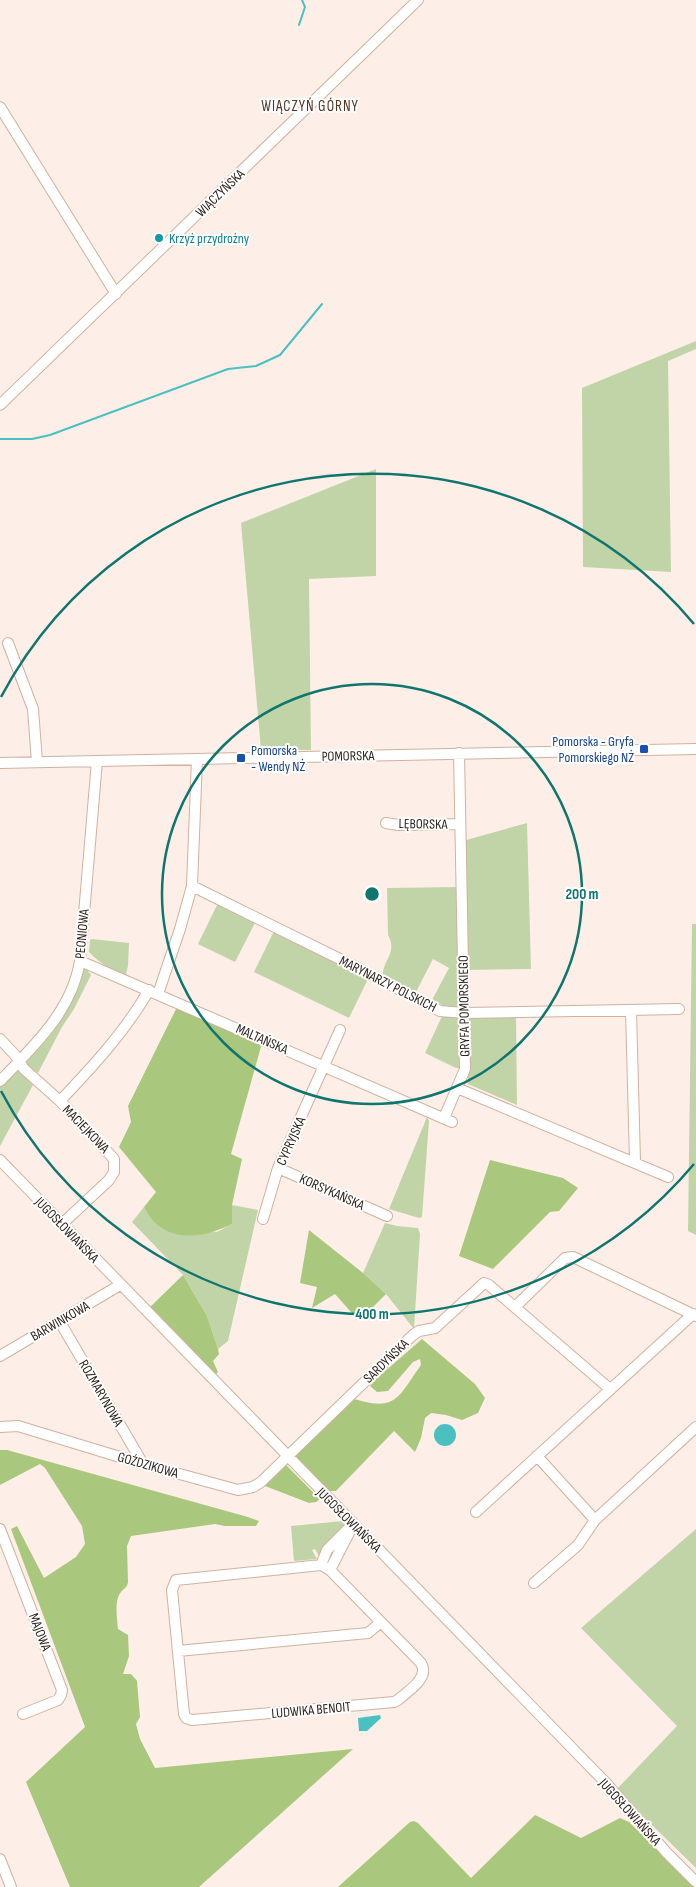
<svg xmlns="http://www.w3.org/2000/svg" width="696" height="1887" viewBox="0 0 696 1887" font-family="'Sofia Sans Condensed',sans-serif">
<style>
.green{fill:#c1d4a8}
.forest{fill:#a9c77d}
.water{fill:#4bc0c1}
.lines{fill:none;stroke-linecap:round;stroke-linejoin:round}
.stream{stroke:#4bc0c1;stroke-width:2}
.minor-casing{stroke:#d1b19e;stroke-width:12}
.minor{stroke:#fff;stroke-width:10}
.ring{fill:none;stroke:#0f766e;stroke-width:2.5}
.culture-dot{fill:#0f9aa8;stroke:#fff;stroke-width:2}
.transit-dot{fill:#1a4fb4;stroke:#fff;stroke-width:2}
.labels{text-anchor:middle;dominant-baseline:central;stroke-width:4;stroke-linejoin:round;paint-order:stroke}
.street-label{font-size:14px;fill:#30231c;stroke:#fff}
.culture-label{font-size:14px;fill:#0d838f;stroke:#fff;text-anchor:start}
.transit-label{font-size:14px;fill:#164399;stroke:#fff;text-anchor:end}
.neighbourhood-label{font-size:15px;letter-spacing:1px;fill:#523727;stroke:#fff}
.centre{fill:#0f766e;stroke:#fff;stroke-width:2.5}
.ring-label{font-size:15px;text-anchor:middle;font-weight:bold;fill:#0f766e;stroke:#fff;stroke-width:4;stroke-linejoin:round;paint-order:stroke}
</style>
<rect width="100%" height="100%" fill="#fdefe8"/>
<path class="green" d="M696 341V349L668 361 671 572 583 567 582 388Z
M376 469V576L309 579 311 750H261L241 523Z
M527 823 531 969 466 970 463 841Z
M458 887 460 1007 448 1008 432 1000 449 968 433 959 416 992 383 975C382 961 398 953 388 935L387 888Z
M218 903 255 923 235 962 198 944Z
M692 924H696V1235L688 1231Z
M274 931 368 979 349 1018 254 972Z
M92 939 129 943 128 966 126 974 129 976C114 972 100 964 89 952L90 940Z
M84 970H87L91 975 74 1009 62 1027 38 1073 27 1067 26 1060Z
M442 1016 457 1017 460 1020 461 1062 460 1068H456L425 1053Z
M492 1016 516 1017 517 1105 468 1084 467 1021 472 1018Z
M18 1070 33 1085 0 1146V1086Z
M427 1117 429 1121 422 1217 419 1218 389 1209Z
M232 1205 258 1210 228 1341 218 1349 207 1316 183 1275 132 1222 144 1207 155 1223 217 1232 232 1224Z
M385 1223 397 1226 418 1228 420 1234 414 1329 386 1294 363 1273Z
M343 1521 347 1525 323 1549 319 1556 315 1549 312 1550 317 1559 294 1561 291 1526Z
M696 1529V1868L616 1790 677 1726 581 1628Z"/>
<path class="forest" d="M178 1005 262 1043 231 1154 242 1159 232 1205V1224C207 1236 178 1243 155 1223 151 1219 147 1212 144 1207L156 1192 119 1147 131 1122 128 1106Z
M490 1160 563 1178 578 1188 559 1211 550 1212 493 1269 459 1256Z
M309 1230 363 1273 386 1294 359 1321 335 1294 312 1308 317 1287 300 1283Z
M183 1275 207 1316 218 1349 219 1354 213 1361 218 1372 215 1375 148 1309Z
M422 1339 475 1384 485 1398 478 1413 462 1420 446 1415 431 1413 425 1418 421 1438 415 1452 394 1431 336 1491H328L295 1458 294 1453 354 1399C397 1412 398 1397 421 1365L420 1359 413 1362 388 1391 377 1392 370 1386 376 1379Z
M0 1450H7L248 1517 259 1521 256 1526H225L215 1524 131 1536 127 1546 128 1582C127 1588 125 1587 121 1592 114 1600 117 1618 118 1629L128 1635 129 1656 123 1674H131L137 1681 140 1717 136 1724 140 1739 155 1768 353 1749 199 1887H70L26 1782 85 1727 11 1529 17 1526 44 1578 76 1557 85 1544 82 1526 45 1468 40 1464 0 1485Z
M286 1465 320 1499 316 1502 309 1503 265 1486Z
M535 1815 581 1838 620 1818 629 1822 695 1887H338L410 1822 414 1821 418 1823 471 1878Z"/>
<path class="water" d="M434 1435a11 11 0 1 1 22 0a11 11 0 1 1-22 0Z
M380 1715 381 1718 367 1731H359L358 1718Z"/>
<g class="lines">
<path class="stream" d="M299 25 305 7 302 0
M0 439H32L50 435 228 369 256 366 280 355 322 304"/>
<g class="minor-casing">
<path id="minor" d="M0 107 116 294
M0 405 418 0
M8 643 33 709 37 762
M0 763 696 749
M386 823 398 825 460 824
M192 886 358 968 440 1011 464 1013 679 1009
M80 961 452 1122
M158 994 180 929 192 886 197 759
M631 1010 635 1162
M0 1039 15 1055 24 1069 60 1101 114 1159V1172L109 1180 62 1224
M0 1081C33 1047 72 1011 80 961L97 761
M457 1088 668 1177
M60 1101C93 1066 125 1032 149 990
M444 1118 465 1069 459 753
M0 1160 606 1783 666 1852 696 1882
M278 1168 387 1216
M263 1219 278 1168 340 1030
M515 1307 565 1258 573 1257 696 1316
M60 1322 143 1464
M0 1356 120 1285
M0 1427 18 1426 143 1464 238 1490 253 1487 261 1482 413 1335 419 1331 435 1328 484 1283 489 1285 610 1389
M537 1456 595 1520
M476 1512 693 1314
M0 1529 62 1690 61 1695 58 1700 23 1714
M321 1565 330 1570 421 1663C430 1678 408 1691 398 1700L394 1702 192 1720 186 1718 184 1714 172 1590 176 1580Z
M321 1565 327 1550 353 1524
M330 1570 350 1531
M534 1583 578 1545 595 1520 696 1427
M178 1651 368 1633 381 1622
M0 1859 11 1887"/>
</g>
<use href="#minor" class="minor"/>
</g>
<g class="ring">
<circle cx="372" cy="894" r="210"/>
<path d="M694 1164A420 420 0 0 1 1 1091M1 697A420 420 0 0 1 694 624"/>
</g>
<circle class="culture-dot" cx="159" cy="238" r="5"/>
<g class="transit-dot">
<rect x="639" y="744" width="10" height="10" rx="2.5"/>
<rect x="236" y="753" width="10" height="10" rx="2.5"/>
</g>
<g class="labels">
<g class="street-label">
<text transform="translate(220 193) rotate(-44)">WIĄCZYŃSKA</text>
<text transform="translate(348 756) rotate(-1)">POMORSKA</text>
<text transform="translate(423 824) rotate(1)">LĘBORSKA</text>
<text transform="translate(82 934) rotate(-85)">PEONIOWA</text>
<text transform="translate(388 984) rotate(27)">MARYNARZY POLSKICH</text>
<text transform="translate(464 1006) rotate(-91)">GRYFA POMORSKIEGO</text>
<text transform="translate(262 1039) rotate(24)">MALTAŃSKA</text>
<text transform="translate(86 1129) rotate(46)">MACIEJKOWA</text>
<text transform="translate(291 1141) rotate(-66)">CYPRYJSKA</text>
<text transform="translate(332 1192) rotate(24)">KORSYKAŃSKA</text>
<text transform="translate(67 1230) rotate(46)">JUGOSŁOWIAŃSKA</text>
<text transform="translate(60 1321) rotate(-30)">BARWINKOWA</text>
<text transform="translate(386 1361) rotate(-44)">SARDYŃSKA</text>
<text transform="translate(101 1393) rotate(60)">ROZMARYNOWA</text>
<text transform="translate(148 1465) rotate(16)">GOŹDZIKOWA</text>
<text transform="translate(349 1520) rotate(45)">JUGOSŁOWIAŃSKA</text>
<text transform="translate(40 1632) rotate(69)">MAJOWA</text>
<text transform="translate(311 1710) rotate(-5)">LUDWIKA BENOIT</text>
<text transform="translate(630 1812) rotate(48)">JUGOSŁOWIAŃSKA</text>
</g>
<g class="culture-label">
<text x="169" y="238">Krzyż przydrożny</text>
</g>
<g class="transit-label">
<text x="634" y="741">Pomorska - Gryfa<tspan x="634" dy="16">Pomorskiego NŻ</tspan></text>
<text x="251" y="750" text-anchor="start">Pomorska<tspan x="251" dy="16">- Wendy NŻ</tspan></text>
</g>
<g class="neighbourhood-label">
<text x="310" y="106">WIĄCZYŃ GÓRNY</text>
</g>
</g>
<circle cx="372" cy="894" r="8" class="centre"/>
<g class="ring-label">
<text x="582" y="899">200 m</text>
<text x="372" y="1319">400 m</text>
</g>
</svg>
